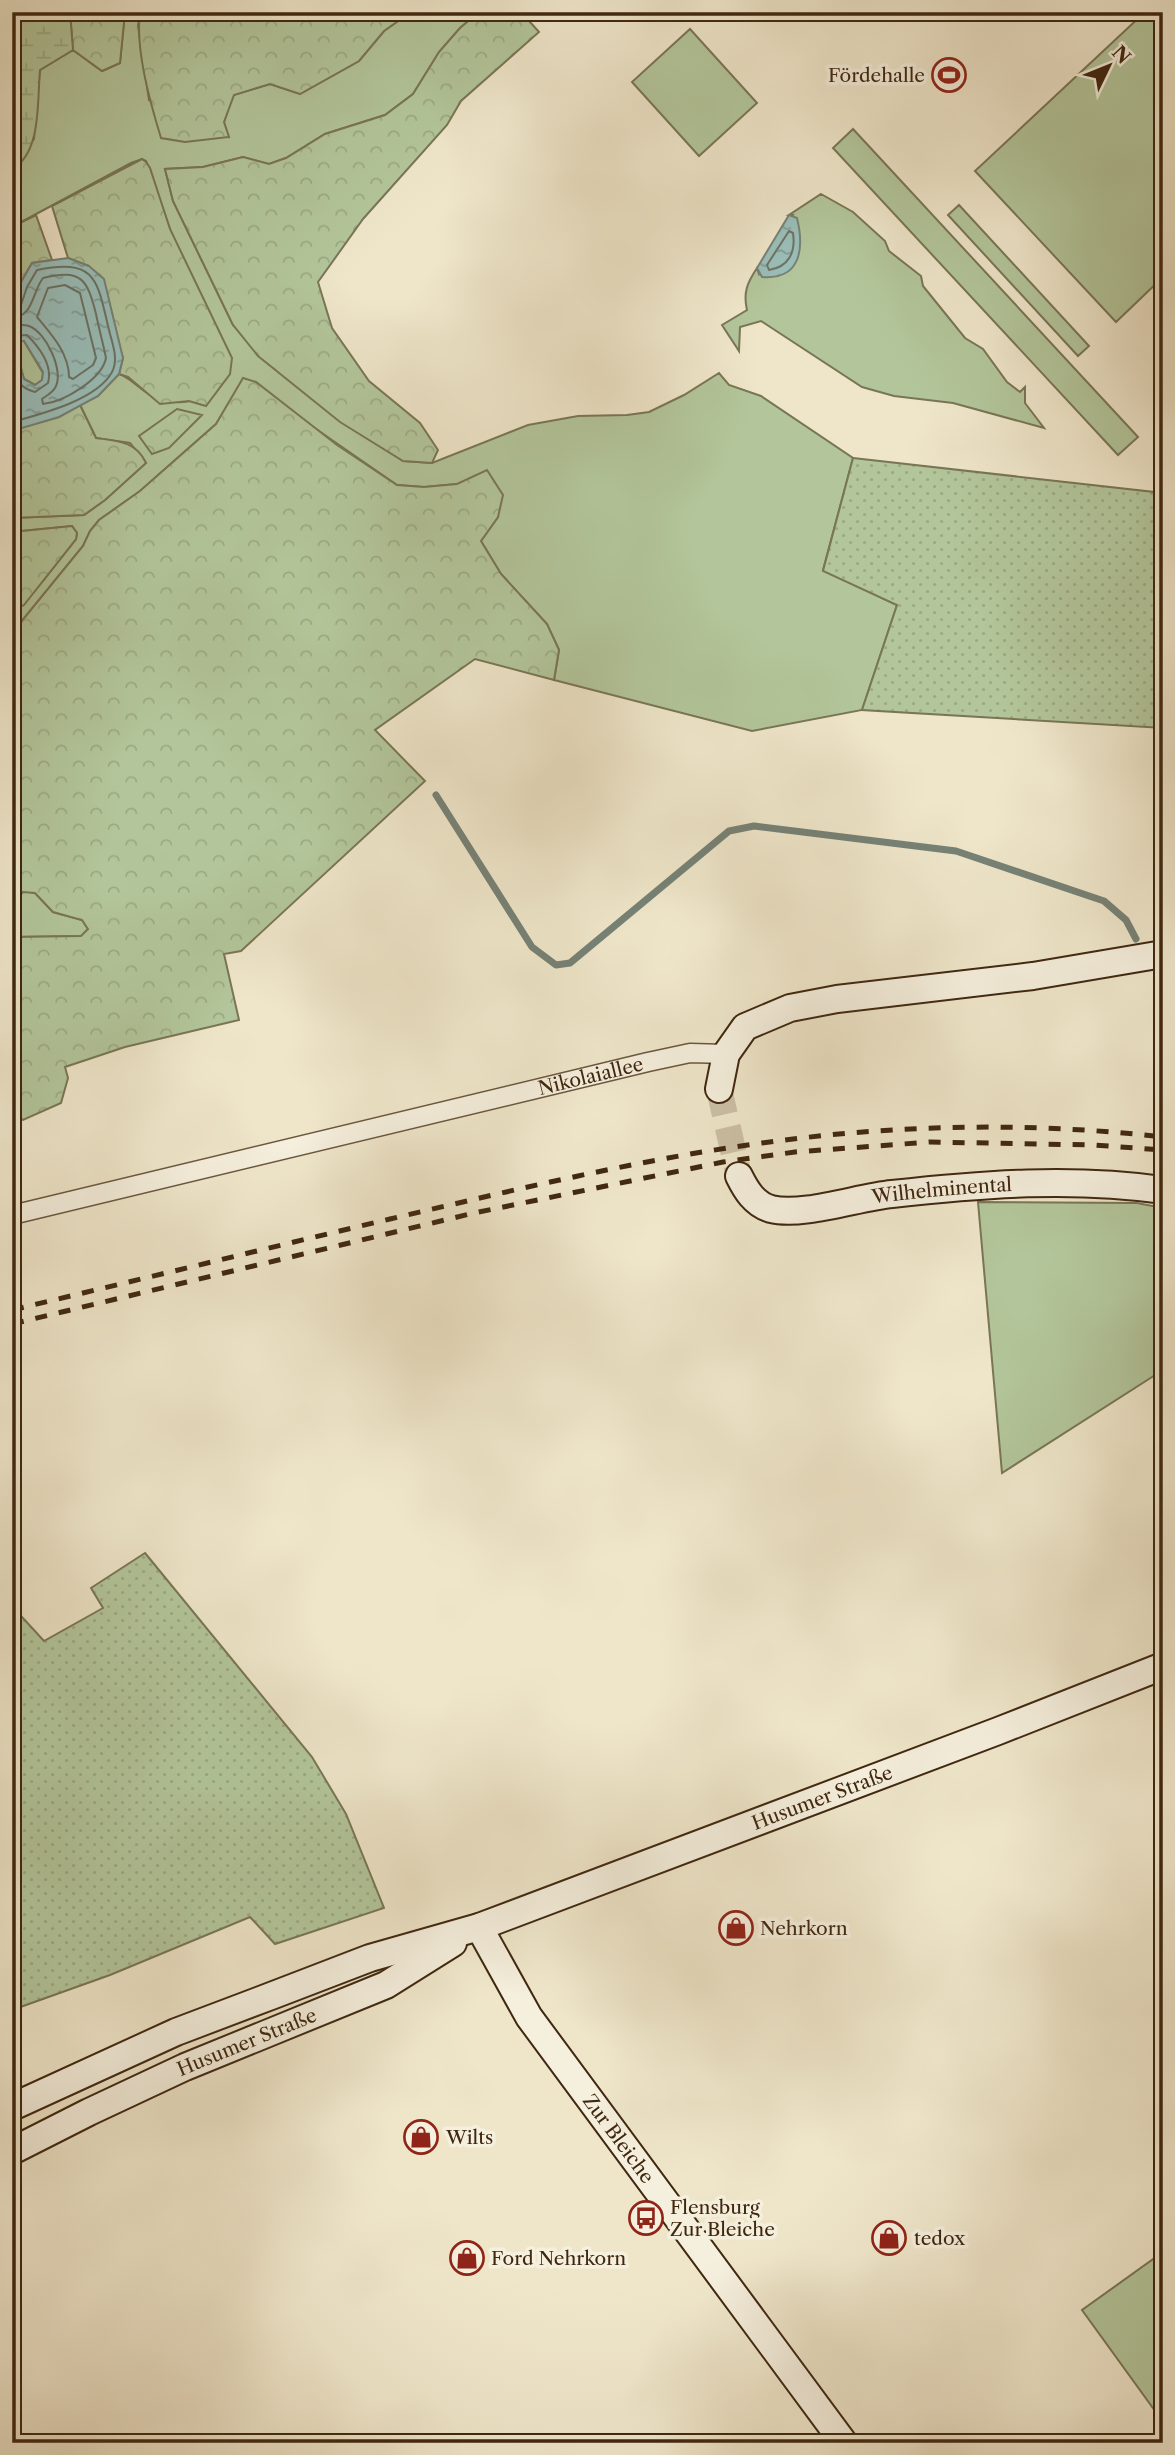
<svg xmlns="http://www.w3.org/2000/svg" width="1175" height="2455" viewBox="0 0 1175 2455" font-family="'Libre Caslon Text',serif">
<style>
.grass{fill:#b3c69b;stroke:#797656;stroke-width:2}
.forest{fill:url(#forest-crowns);stroke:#797656;stroke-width:2}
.wetland{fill:url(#wetland-marsh);stroke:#797656;stroke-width:2}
.park{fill:url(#park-dots);stroke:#797656;stroke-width:2}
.water{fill:url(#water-ripples);stroke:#768276;stroke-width:2;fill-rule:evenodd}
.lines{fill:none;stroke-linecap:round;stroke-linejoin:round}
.shore{stroke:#6c7365;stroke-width:2}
.stream{stroke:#768276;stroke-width:7}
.secondary-tunnel{stroke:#ccc0a5;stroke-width:26;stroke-dasharray:26 13;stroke-linecap:butt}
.street-casing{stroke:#6b573e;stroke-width:21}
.secondary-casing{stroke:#3f2710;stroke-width:30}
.street{stroke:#f5efdd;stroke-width:18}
.secondary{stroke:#f5efdd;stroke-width:26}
.rail{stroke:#3f2710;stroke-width:5;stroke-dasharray:12 12;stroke-linecap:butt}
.labels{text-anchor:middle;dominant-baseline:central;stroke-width:7;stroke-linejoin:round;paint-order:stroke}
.poi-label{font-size:19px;fill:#3f2710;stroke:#f5efdd;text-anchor:start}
.street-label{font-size:19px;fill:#3f2710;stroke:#f5efdd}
</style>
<defs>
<pattern id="forest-crowns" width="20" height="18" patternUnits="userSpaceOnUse" patternTransform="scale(1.75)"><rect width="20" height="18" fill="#b3c69b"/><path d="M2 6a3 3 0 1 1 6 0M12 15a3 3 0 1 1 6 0" fill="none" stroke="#9baa84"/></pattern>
<pattern id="wetland-marsh" width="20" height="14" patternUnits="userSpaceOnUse" patternTransform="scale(1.75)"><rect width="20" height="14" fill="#b3c69b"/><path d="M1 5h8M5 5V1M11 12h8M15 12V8" fill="none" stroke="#9baa84"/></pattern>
<pattern id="park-dots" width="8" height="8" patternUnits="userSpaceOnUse" patternTransform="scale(1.75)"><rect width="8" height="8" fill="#b3c69b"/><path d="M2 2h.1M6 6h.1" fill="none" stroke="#9baa84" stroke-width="1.8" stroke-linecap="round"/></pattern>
<pattern id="water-ripples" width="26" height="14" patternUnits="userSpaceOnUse" patternTransform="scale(1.75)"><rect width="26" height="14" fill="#9abfba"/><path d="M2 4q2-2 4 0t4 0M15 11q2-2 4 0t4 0" fill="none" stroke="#7f9b96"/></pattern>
</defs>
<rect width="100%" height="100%" fill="#efe6ca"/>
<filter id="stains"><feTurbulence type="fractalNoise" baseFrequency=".00286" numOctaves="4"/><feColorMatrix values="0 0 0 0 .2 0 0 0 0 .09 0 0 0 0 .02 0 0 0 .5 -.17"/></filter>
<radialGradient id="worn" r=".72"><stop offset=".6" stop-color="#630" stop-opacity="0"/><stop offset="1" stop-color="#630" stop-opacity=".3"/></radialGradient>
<path class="grass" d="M125 12H140L138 26 149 100 228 137 224 122 233 95 270 84 300 94 359 61 384 31 411 12H479L460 28 439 52 413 94 385 115 325 134 286 158 269 164 243 157 203 167 165 169 173 201 233 325 403 461 432 463 528 425 578 416 627 415 649 412 684 395 719 373 729 385 761 396 853 458 823 570 897 605 862 710 752 731 554 680 559 650 547 624 501 574 481 541 498 517 457 484 424 487 397 485 244 379 216 424 140 491 99 520 90 531 83 546 12 633V600L18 608 42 582 76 539 77 533 72 526 12 532V518L84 515 105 500 146 463 130 443 96 438 80 405 98 396 119 374C128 377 132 382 139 387 152 398 172 405 189 401L170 229 146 161 142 159 131 163 12 227V169L34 139 40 70 73 50 102 71 120 63Z
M1145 12H1163V277L1116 322 975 171Z
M690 29 757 103 699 156 632 82Z
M853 129 1138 437 1118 455 833 148Z
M821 194 853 212 885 241 889 251 921 276 923 286 965 338 983 349 1007 382 1020 392 1025 387V403L1044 428 953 403 894 396 862 387 761 321 740 327 739 351 722 325 747 310C743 293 747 283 757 268L759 274 793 215H789Z
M959 205 1089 346 1078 356 948 215Z
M16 341H24L43 373 42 380 35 385 24 379 15 347Z
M23 891 35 893 53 912 82 920 88 929 82 936 12 937V904Z
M978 1202 1137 1203 1163 1208V1370L1002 1473Z
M1163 2252V2422L1082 2310Z"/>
<path class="forest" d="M70 12H125L120 63 102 71 73 50Z
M140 12H411L384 31 359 61 300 94 270 84 234 95 224 122 229 137 185 142 161 138C150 102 135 49 140 12Z
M479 12H521L539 32 461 101 447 125 363 219 318 282 332 328 369 381 420 423 438 450 432 463 403 461 340 422 258 356 233 325 173 201 165 169 203 167 243 157 269 164 286 158 325 134 385 115 413 94 439 52 460 28Z
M142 159 146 162 150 168 170 229 232 358 230 374 206 406 189 401 160 404 128 377 119 374 123 358 89 266 68 258 52 206Z
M36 215 52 260 32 263 20 284 12 305V227Z
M243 378 256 382 337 445 397 485 424 487 457 484 487 470 503 495 498 517 481 541 501 574 547 624 559 650 554 680 475 659 375 730 425 781 241 951 224 954 239 1020 125 1047 65 1067 68 1078 61 1103 23 1120 12 1114V937L81 936 88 929 82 920 53 912 35 893 23 892 12 904V633L83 546 90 531 99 520 140 491 216 424Z
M80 405 96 438C117 441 136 441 146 463L105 500 84 515 12 518V431L15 429 59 417Z
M177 409 202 415 169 448 152 454 139 436Z
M72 526 77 533 76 539 24 605 18 608 12 600V532Z"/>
<path class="wetland" d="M12 12H70L73 50 40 70C37 100 42 153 12 169Z"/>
<path class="park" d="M853 458 1163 493V728L862 710 897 605 823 571Z
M145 1553 312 1757 346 1814 384 1908 275 1944 250 1917 110 1975 12 2010V1606L44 1641 103 1608 91 1588Z"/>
<path class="water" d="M789 215 797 218C804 247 802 280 762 277L757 268Z
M68 258 89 266 104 279 123 358 119 374 98 396 59 417 12 431V305L20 284 32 263ZM16 341H24L43 372 42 380 35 385 24 379 15 347Z"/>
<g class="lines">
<path class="shore" d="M789 231 793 233C796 253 788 267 769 270L767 265Z
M65 285 80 293 96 358 93 365 73 379 69 377C69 353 51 334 37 317L48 288Z
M12 309 21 305 27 287 37 270C97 258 97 280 109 330 112 343 119 359 112 372 97 400 41 414 12 422
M12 318C34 316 32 292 43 278 81 269 87 278 96 314 99 329 103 343 106 358 102 379 64 402 43 404L42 399C46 396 52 393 55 388 65 372 46 332 29 326 23 324 18 325 12 326
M12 336 27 335C39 347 53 365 48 383L35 392C19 388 16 379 12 364"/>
<path class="stream" d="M436 795 532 947 556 965 570 963 729 831 754 826 956 851 1104 901 1126 920 1136 939"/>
<path class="secondary-tunnel" d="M719 1089 739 1176"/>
<g class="street-casing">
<g id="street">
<path id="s1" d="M12 1215 648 1062 690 1053 726 1054"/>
</g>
</g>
<g class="secondary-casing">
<g id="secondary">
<path d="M719 1089 726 1054 745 1027 790 1008 837 999 1033 976 1163 954"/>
<path id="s2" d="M739 1176C746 1190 754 1204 771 1209 802 1217 859 1197 892 1194 982 1184 1072 1177 1163 1190"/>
<path id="s3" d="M479 1927 529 2017 844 2443"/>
<path id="s4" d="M12 2107 176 2032 271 1996 370 1958 479 1927 998 1731 1163 1666"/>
<path id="s5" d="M12 2151 89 2112 185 2067 386 1985 453 1943"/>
</g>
</g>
<use href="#street" class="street"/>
<use href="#secondary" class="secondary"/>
<path class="rail" d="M12 1310C138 1280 264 1249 390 1219 523 1188 657 1155 793 1139 915 1124 1041 1123 1163 1137
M12 1324 474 1213 723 1162 795 1152 930 1142 1094 1145 1163 1150"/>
</g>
<defs>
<g id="stadium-ring" transform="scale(1.75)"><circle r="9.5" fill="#f5efdd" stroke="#8f2418" stroke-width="1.5"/><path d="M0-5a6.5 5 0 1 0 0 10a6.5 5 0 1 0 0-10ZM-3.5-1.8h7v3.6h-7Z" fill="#8f2418"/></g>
<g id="shop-ring" transform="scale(1.75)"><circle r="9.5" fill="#f5efdd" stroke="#8f2418" stroke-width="1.5"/><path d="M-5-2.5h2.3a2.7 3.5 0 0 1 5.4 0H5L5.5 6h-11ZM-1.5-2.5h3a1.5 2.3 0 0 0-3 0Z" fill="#8f2418"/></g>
<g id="bus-ring" transform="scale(1.75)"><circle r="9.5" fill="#f5efdd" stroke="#8f2418" stroke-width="1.5"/><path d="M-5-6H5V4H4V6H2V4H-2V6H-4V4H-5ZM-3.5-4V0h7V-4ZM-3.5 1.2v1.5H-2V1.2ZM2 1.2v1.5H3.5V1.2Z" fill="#8f2418"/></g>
</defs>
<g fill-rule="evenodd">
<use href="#stadium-ring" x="949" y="75"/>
<use href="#shop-ring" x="736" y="1928"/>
<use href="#shop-ring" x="421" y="2137"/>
<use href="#bus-ring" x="646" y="2218"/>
<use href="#shop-ring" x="889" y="2238"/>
<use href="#shop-ring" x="467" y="2258"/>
</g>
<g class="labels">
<g class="poi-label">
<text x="925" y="75" text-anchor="end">Fördehalle</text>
<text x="760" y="1928">Nehrkorn</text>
<text x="446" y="2137">Wilts</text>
<text x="670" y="2207">Flensburg<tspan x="670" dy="22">Zur Bleiche</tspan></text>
<text x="914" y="2238">tedox</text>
<text x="491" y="2258">Ford Nehrkorn</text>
</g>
<g class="street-label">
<text stroke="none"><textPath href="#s1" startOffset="595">Nikolaiallee</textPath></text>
<text stroke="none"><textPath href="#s2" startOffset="220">Wilhelminental</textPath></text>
<text stroke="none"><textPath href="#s4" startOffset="868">Husumer Straße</textPath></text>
<text stroke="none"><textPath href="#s5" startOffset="259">Husumer Straße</textPath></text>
<text stroke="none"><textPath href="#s3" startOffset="254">Zur Bleiche</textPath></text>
</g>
</g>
<rect width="1175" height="2455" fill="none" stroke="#efe6ca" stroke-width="42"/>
<rect x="14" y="14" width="1147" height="2427" fill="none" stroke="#3f2710" stroke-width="3.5"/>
<rect x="21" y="21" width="1133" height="2413" fill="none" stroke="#3f2710" stroke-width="2"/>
<g transform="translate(1109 66) rotate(47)" stroke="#f5efdd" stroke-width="5" paint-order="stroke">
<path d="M0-5L12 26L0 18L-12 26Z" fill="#3f2710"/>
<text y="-10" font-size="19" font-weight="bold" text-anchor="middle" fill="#3f2710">N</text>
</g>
<rect width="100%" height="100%" filter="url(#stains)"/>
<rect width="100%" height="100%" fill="url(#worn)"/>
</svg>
